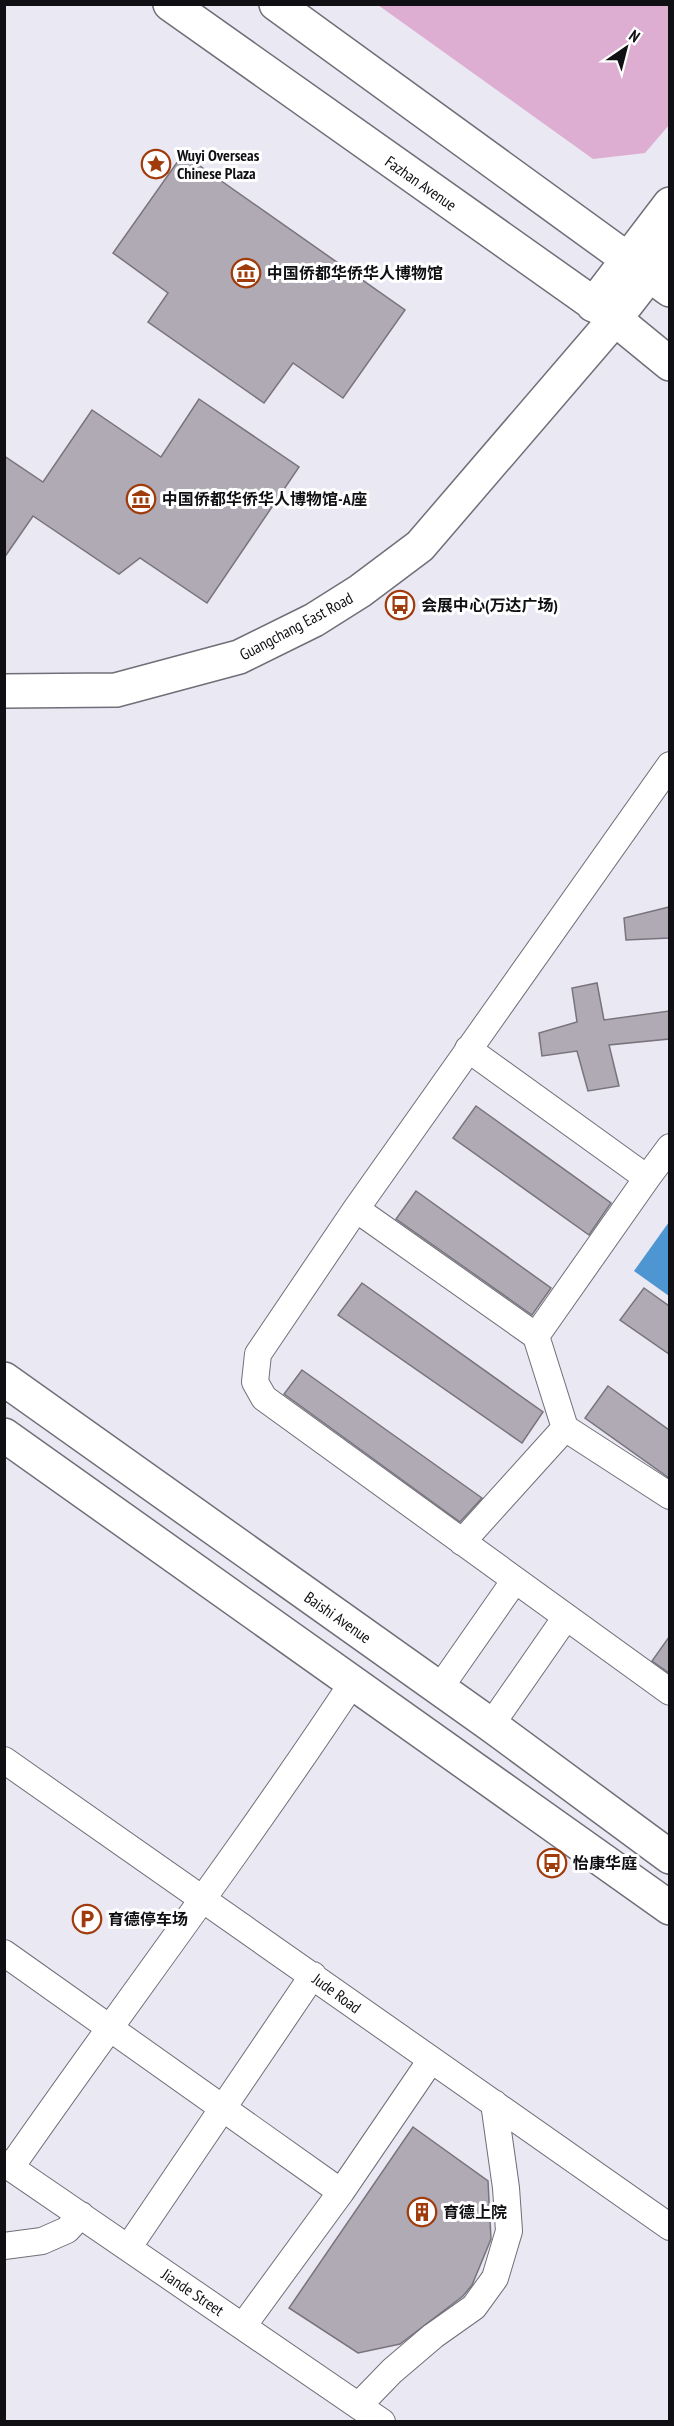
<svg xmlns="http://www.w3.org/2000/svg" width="674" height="2426" viewBox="0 0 674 2426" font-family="'PT Sans Narrow','Noto Sans SC',sans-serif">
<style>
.green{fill:#ddaed2}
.water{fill:#4e96d2}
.building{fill:#afaab3;stroke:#78737c;stroke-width:1.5}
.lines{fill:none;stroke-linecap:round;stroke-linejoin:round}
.minor-casing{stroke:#6f6f78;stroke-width:28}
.major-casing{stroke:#6f6f78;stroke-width:36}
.minor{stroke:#fff;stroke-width:26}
.major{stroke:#fff;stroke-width:33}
.labels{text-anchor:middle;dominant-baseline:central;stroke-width:6;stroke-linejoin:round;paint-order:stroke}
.poi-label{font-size:16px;font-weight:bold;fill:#100f13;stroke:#fff;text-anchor:start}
.street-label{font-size:16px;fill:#100f13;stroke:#fff}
</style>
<rect width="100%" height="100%" fill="#e9e8f3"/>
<path class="green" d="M378 5H669V125L645 153 593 159Z"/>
<path class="water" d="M669 1222V1296L634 1271Z"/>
<path class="building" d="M183 154 405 310 343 398 293 363 264 403 148 322 168 293 113 253Z
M199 399 299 467 207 603 140 558 119 574 33 516 4 558V456L43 482 92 410 161 457Z
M669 907V938L626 940 624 918Z
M597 983 604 1020 669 1011V1039L609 1045 619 1086 588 1091 577 1051 542 1056 539 1033 577 1022 572 988Z
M476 1106 611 1203 589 1235 453 1138Z
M416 1191 551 1288 532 1315 396 1219Z
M362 1283 543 1412 522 1443 338 1315Z
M644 1288 669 1306V1354L620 1320Z
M302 1370 482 1498 460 1522 284 1394Z
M608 1386 669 1430V1478L585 1418Z
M669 1637V1673L652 1661Z
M413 2127 488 2181 491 2239 472 2285 463 2296 400 2344 358 2353 289 2308Z"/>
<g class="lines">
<g class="minor-casing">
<path id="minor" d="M670 765 356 1209 258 1354 255 1382 264 1398 670 1692
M647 1178 670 1147
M356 1209 536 1336 647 1178 468 1049
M565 1428 670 1496
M462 1542 565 1428 536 1336
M439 1689 515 1580
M491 1725 566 1617
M4 1760 670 2227
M4 1953 341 2192
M4 2163 382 2422
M11 2167C124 2005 244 1847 353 1682
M4 2246 42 2241 67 2230 81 2215
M128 2248 313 1975
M243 2326 341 2192 431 2060
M359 2405 392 2371 433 2336 474 2307 495 2278 509 2231 506 2188 494 2103"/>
</g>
<g class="major-casing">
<path id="major" d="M170 4 615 319 670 364
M276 4 670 290
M593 305 670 204
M4 691 116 690 239 657 314 620 360 591 420 546 615 319 670 248
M4 1379 491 1725 670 1857
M4 1435 670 1908"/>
</g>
<use href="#minor" class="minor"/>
<use href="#major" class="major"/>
</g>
<defs>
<g id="sight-ring" transform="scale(1.5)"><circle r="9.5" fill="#fff" stroke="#a03b0c" stroke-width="1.5"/><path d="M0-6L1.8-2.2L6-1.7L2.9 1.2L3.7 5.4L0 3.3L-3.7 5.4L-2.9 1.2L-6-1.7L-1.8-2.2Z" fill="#a03b0c"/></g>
<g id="museum-ring" transform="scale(1.5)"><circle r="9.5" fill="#fff" stroke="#a03b0c" stroke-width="1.5"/><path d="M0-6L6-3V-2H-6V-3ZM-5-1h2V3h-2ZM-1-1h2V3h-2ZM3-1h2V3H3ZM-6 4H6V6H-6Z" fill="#a03b0c"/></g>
<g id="bus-ring" transform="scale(1.5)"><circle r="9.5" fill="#fff" stroke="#a03b0c" stroke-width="1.5"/><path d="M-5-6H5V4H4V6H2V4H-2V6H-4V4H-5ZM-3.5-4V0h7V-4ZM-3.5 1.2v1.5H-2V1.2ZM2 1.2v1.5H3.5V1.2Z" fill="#a03b0c"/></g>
<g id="parking-ring" transform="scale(1.5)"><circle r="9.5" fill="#fff" stroke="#a03b0c" stroke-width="1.5"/><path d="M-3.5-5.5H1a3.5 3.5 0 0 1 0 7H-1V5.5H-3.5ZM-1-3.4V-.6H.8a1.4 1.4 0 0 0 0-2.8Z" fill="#a03b0c"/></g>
<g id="building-ring" transform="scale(1.5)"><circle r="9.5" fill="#fff" stroke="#a03b0c" stroke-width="1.5"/><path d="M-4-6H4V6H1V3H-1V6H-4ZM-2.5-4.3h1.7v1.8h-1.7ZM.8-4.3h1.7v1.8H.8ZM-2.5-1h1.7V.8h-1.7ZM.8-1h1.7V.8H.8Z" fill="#a03b0c"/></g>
</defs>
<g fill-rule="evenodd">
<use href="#sight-ring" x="156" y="164"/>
<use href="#museum-ring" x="246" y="273"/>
<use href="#museum-ring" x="141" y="499"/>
<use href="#bus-ring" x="400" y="605"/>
<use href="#bus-ring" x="552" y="1863"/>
<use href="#parking-ring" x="87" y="1919"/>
<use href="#building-ring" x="422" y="2212"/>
</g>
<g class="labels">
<g class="poi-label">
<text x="177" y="155">Wuyi Overseas<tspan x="177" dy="18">Chinese Plaza</tspan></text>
<text x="267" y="273">中国侨都华侨华人博物馆</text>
<text x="162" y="499">中国侨都华侨华人博物馆-A座</text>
<text x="421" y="605">会展中心(万达广场)</text>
<text x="573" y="1863">怡康华庭</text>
<text x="108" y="1919">育德停车场</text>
<text x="443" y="2212">育德上院</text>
</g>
<g class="street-label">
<text transform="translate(421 183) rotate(35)">Fazhan Avenue</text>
<text transform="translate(296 626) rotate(-28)">Guangchang East Road</text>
<text transform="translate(338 1617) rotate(35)">Baishi Avenue</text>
<text transform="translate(337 1993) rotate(36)">Jude Road</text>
<text transform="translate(193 2292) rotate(34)">Jiande Street</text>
</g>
</g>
<rect width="674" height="2426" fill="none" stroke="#100f13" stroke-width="12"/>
<g transform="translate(626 48) rotate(35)" stroke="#ffffff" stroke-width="4.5" paint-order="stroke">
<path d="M0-4.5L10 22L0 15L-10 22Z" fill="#100f13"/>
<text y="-9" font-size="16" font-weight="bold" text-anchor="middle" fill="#100f13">N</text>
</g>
</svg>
